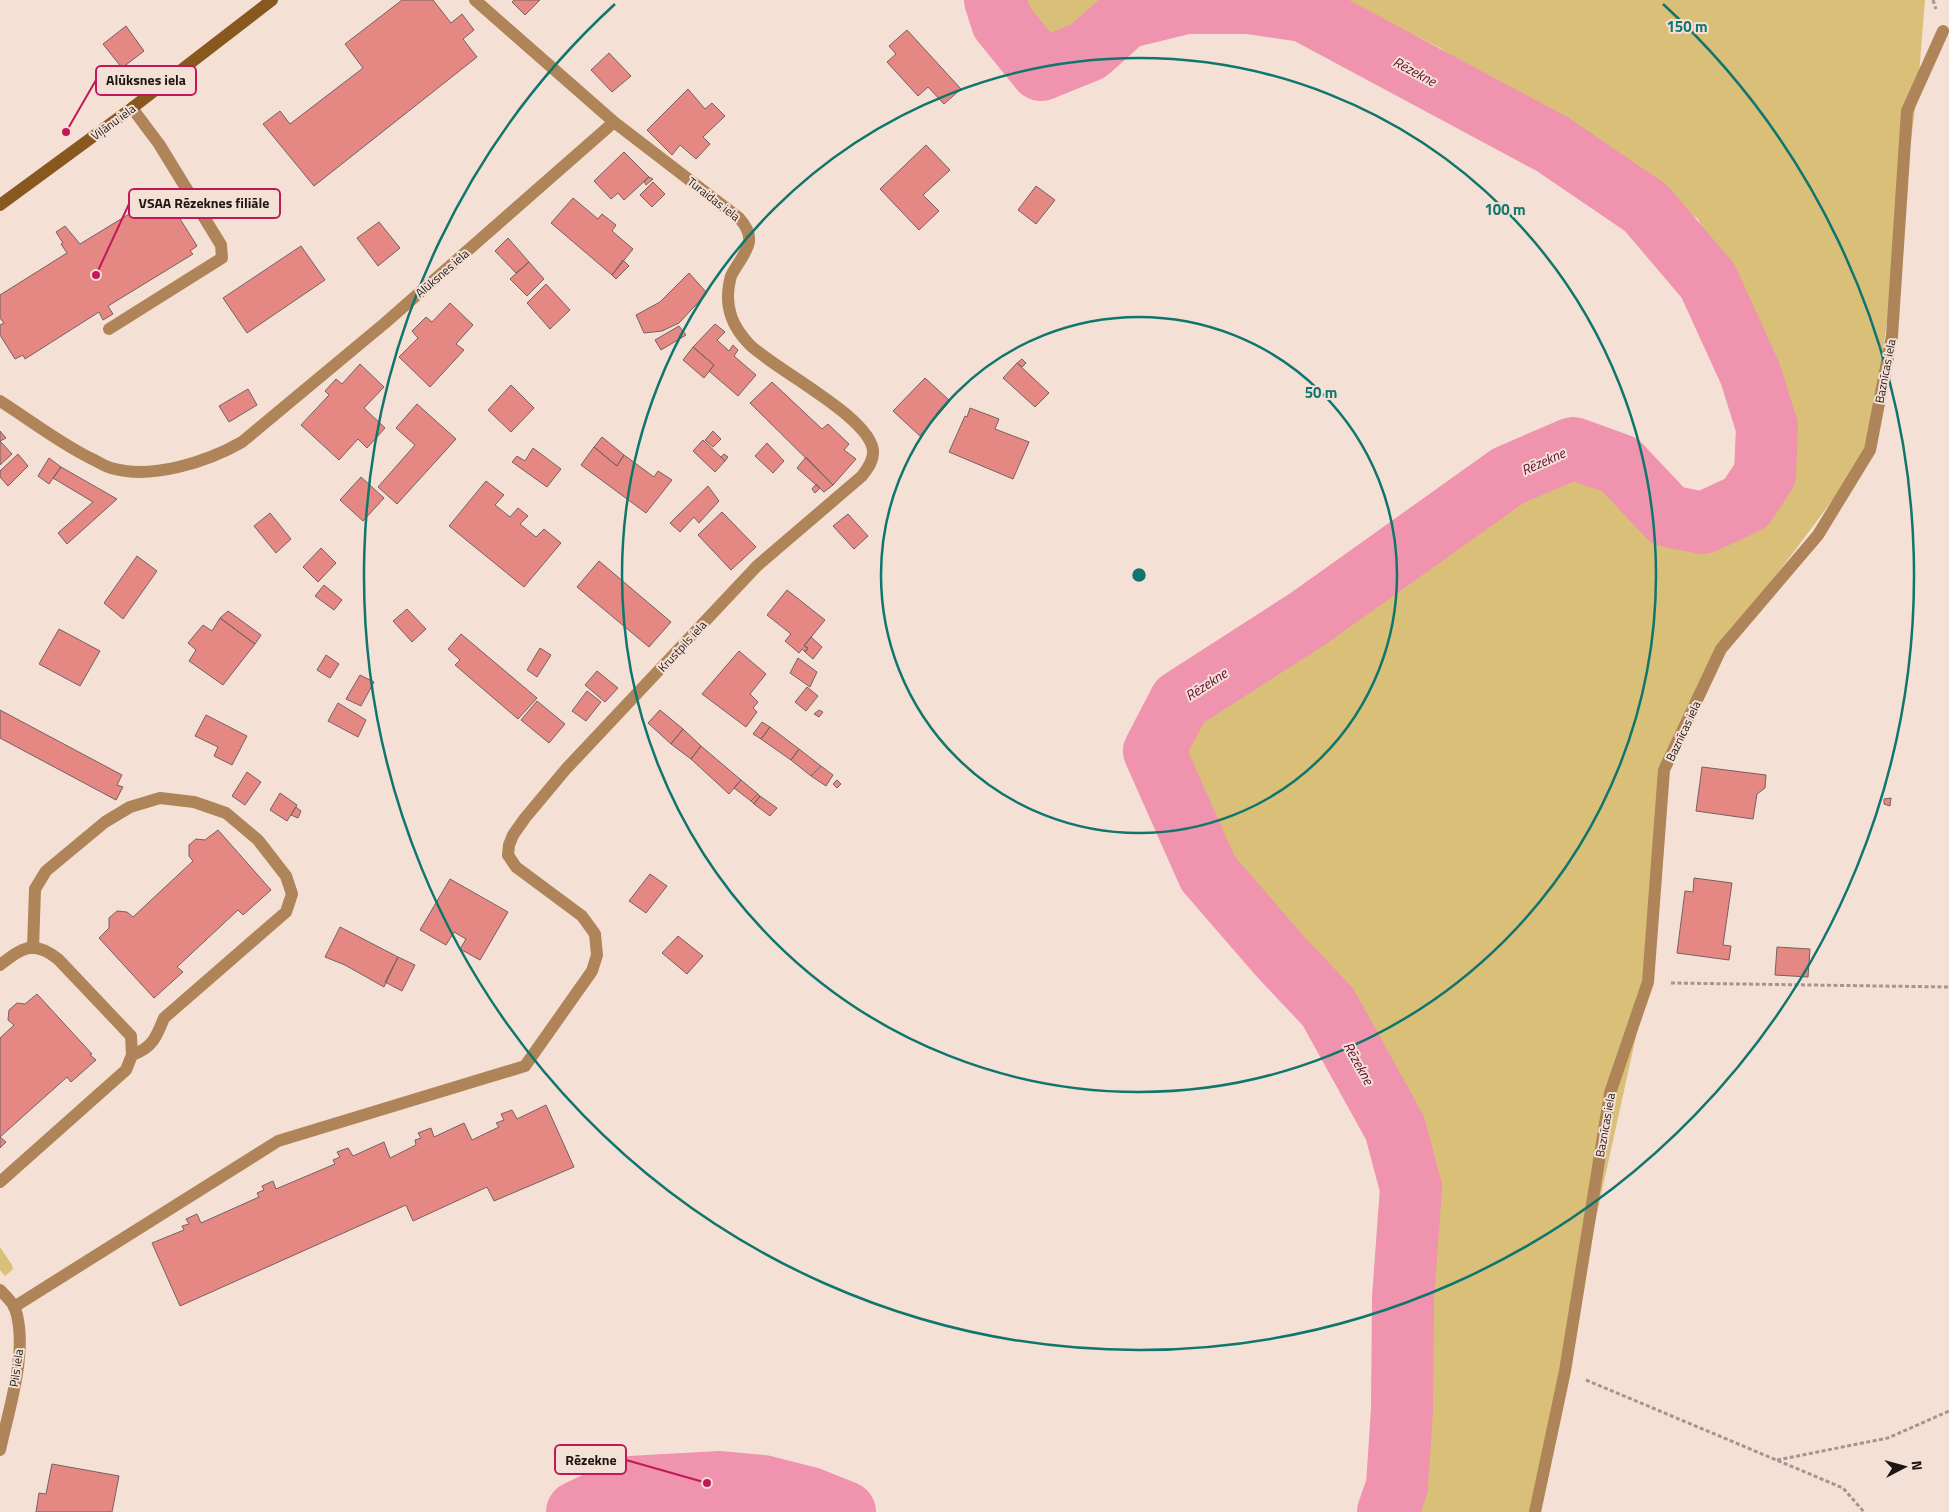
<svg xmlns="http://www.w3.org/2000/svg" width="1949" height="1512" viewBox="0 0 1949 1512" font-family="'Titillium Web',sans-serif">
<style>
.green{fill:#d9bf78}
.lines{fill:none;stroke-linecap:round;stroke-linejoin:round}
.river{stroke:#ef93af;stroke-width:62}
.building{fill:#e58884;stroke:#75615f}
.path{stroke:#a5958e;stroke-width:3;stroke-dasharray:4 2.5;stroke-linecap:butt}
.lane{stroke:#ae8458;stroke-width:12}
.street{stroke:#ae8458;stroke-width:12}
.secondary{stroke:#88581e;stroke-width:12}
.ring{fill:none;stroke:#0f766e;stroke-width:2.5}
.labels{text-anchor:middle;dominant-baseline:central;stroke-width:4;stroke-linejoin:round;paint-order:stroke}
.street-label{font-size:12px;fill:#1d1613;stroke:#f5e0d6}
.water-label{font-size:14px;font-style:italic;fill:#5d0b2f;stroke:#f5e0d6}
.centre{fill:#0f766e;stroke:#f5e0d6;stroke-width:2.5}
.ring-label{font-size:15px;text-anchor:middle;font-weight:bold;fill:#0f766e;stroke:#f5e0d6;stroke-width:4;stroke-linejoin:round;paint-order:stroke}
.leader{fill:none;stroke:#c2185b;stroke-width:2}
.callout-dot{fill:#c2185b;stroke:#f5e0d6;stroke-width:2}
.callout{fill:#f5e0d6;stroke:#c2185b;stroke-width:2}
.callout-label{font-size:14px;text-anchor:middle;font-weight:bold;fill:#1d1613}
</style>
<rect width="100%" height="100%" fill="#f5e0d6"/>
<path class="green" d="M1022 0H1122L1114 2 1125 18 1041 70Z
M1343 0H1925L1918 87 1870 450 1721 649 1664 770 1648 982 1531 1512H1388L1397 1486 1411 1188 1395 1128 1328 1007 1208 873 1154 751 1180 701 1309 618 1508 476 1573 448 1662 537 1767 526 1791 438 1698 219 1440 48Z
M0 1247 12 1265 13 1269 5 1276 0 1270Z
M707 1483 817 1512H601Z"/>
<g class="lines">
<path class="river" d="M995 0 1002 22 1041 70 1088 51 1125 18 1186 3H1249L1304 11 1552 144 1646 208 1708 281 1750 373 1767 427 1765 474 1746 503 1703 523 1668 516 1620 465 1573 448 1508 476 1309 618 1180 701 1154 751 1208 873 1279 955 1328 1007 1395 1128 1411 1188 1403 1298 1402 1409 1397 1486 1388 1512
M577 1512 631 1487 720 1482 763 1486 810 1498 845 1512"/>
</g>
<path class="building" d="M402 0H433L451 23 462 14 474 30 463 39 477 57 314 186 263 124 280 111 290 124 363 68 345 44Z
M514 0H540L525 15 512 2Z
M126 26 144 51 122 68 103 44Z
M907 30 961 89 944 104 928 87 918 96 887 62 896 54 889 46Z
M609 53 631 76 612 92 591 70Z
M688 89 705 109 712 103 725 116 703 137 710 144 696 159 680 145 672 155 647 130Z
M926 145 950 170 923 195 939 211 919 230 880 189Z
M624 152 649 177 624 200 618 193 611 199 594 181Z
M649 177 653 179 646 185 644 181Z
M653 182 665 194 652 207 640 195Z
M1036 186 1055 200 1036 224 1018 210Z
M157 197 171 219 177 214 197 246 190 251 193 254 108 306 113 314 103 320 99 312 25 359 23 355 15 359 0 335V325L4 323 0 318V295L67 253 61 244 63 243 56 232 65 226 80 244Z
M573 198 598 219 602 214 616 225 612 231 633 249 612 275 551 223Z
M379 222 400 248 378 266 357 238Z
M508 238 529 262 516 273 495 251Z
M301 246 325 280 247 333 223 298Z
M623 260 629 266 616 279 612 275Z
M529 262 544 279 527 296 510 279Z
M689 273 707 293 679 323 662 331 644 333 636 315 660 302Z
M546 284 570 310 550 329 527 303Z
M450 303 473 325 456 344 464 350 430 387 399 357 418 338 412 331 426 317 432 322Z
M715 324 725 332 717 340 729 351 733 345 738 350 734 356 756 375 738 396 709 371 714 365 693 347Z
M679 326 686 335 661 350 655 340Z
M693 347 714 365 704 378 683 360Z
M1022 359 1026 363 1022 367 1017 363Z
M1017 363 1049 393 1035 407 1003 378Z
M360 364 384 387 364 408 385 428 367 448 358 439 339 460 301 425 329 395 325 391 336 379 342 384Z
M925 378 950 401 920 436 893 411Z
M772 382 822 429 828 424 849 444 844 450 856 459 833 485 750 403Z
M511 385 534 408 511 432 488 410Z
M248 389 257 405 229 422 219 406Z
M417 404 456 439 397 504 378 487 415 445 396 428Z
M970 408 999 419 995 429 1029 442 1013 479 949 452 965 416 967 417Z
M0 431 6 438 0 441Z
M713 431 721 439 713 447 705 440Z
M602 437 624 455 617 466 594 447Z
M703 440 725 461 715 472 693 451Z
M0 441 12 454 0 465Z
M767 443 784 461 773 473 755 456Z
M594 447 617 466 624 455 654 477 658 471 672 480 646 513 581 465Z
M533 448 561 469 547 487 512 462 517 456 525 461Z
M18 454 28 466 8 486 0 477V471Z
M724 454 728 457 725 461 721 457Z
M806 457 833 485 824 492 797 468Z
M49 458 61 467 49 484 38 476Z
M61 467 117 499 67 544 58 533 93 502 53 478Z
M361 477 384 498 363 521 340 500Z
M486 481 504 495 495 505 510 517 518 508 528 516 520 524 536 537 544 529 561 543 524 587 449 526Z
M816 484 820 488 815 493 812 489Z
M708 486 719 501 699 523 694 517 680 532 670 523Z
M722 512 756 547 731 570 698 535Z
M270 513 291 539 276 553 254 526Z
M848 514 868 536 854 549 833 526Z
M321 548 336 563 318 582 303 567Z
M137 556 157 571 123 619 104 603Z
M599 561 671 622 649 647 577 587Z
M324 585 342 600 334 610 315 596Z
M787 590 825 620 804 646 808 648 805 652 802 649 799 653 785 641 791 634 767 615Z
M407 609 426 629 412 642 393 621Z
M228 611 261 635 255 644 220 618Z
M220 618 255 644 223 685 189 661 196 650 188 643 203 625 212 631Z
M59 629 100 651 80 686 39 664Z
M461 634 537 698 518 719 455 665 460 660 448 649Z
M811 637 822 647 813 659 805 652 808 648 804 646Z
M540 648 551 655 537 677 527 670Z
M739 651 766 674 750 694 758 702 753 708 757 712 746 727 702 694Z
M326 655 339 664 330 678 317 670Z
M798 658 817 672 810 687 790 673Z
M597 671 618 688 605 702 585 685Z
M360 675 374 682 361 706 346 699Z
M807 687 818 696 806 711 795 702Z
M587 691 601 702 586 721 572 711Z
M537 701 565 724 549 743 521 720Z
M338 703 366 720 358 737 328 721Z
M0 710 122 775 117 785 123 787 116 800 0 738Z
M660 710 683 729 671 744 648 723Z
M819 710 823 712 819 717 814 714Z
M206 715 247 736 232 765 214 756 218 747 195 736Z
M762 722 770 727 761 739 753 734Z
M770 727 799 749 791 760 761 739Z
M683 729 701 746 691 759 671 744Z
M701 746 741 780 729 794 691 759Z
M799 749 821 766 811 776 791 760Z
M821 766 833 775 826 786 811 776Z
M1702 767 1766 775 1765 788 1757 794 1753 819 1696 811Z
M247 772 261 782 245 805 232 796Z
M741 780 758 794 751 801 734 788Z
M837 780 841 784 837 788 833 784Z
M280 793 297 805 287 821 270 810Z
M758 794 760 796 754 804 751 801Z
M760 796 777 808 770 816 754 804Z
M1891 798 1890 806 1884 804V799Z
M296 807 301 811 298 818 291 815Z
M218 830 271 890 243 915 238 910 177 967 183 972 154 998 99 938 109 928V918L117 911 127 912 133 917 193 861 189 856V845L196 839 205 840Z
M650 874 667 886 646 913 629 901Z
M1694 878 1732 883 1723 945 1731 946 1729 960 1677 953 1685 891 1693 892Z
M450 879 508 912 480 960 460 949 466 939 454 932 446 945 420 930Z
M340 927 398 957 384 987 345 965 325 957Z
M678 936 703 956 687 974 662 953Z
M1777 947 1810 949 1808 977 1775 975Z
M398 957 415 965 402 991 385 982Z
M37 994 92 1054 90 1055 96 1060 71 1082 67 1077 0 1137V1038L14 1025 8 1020 9 1010 17 1003 25 1004Z
M546 1105 574 1167 494 1201 487 1187 413 1221 406 1205 180 1306 152 1243 184 1230 182 1226 189 1224 186 1219 197 1214 201 1223 259 1197 257 1193 264 1190 262 1186 273 1181 276 1189 335 1164 333 1160 340 1157 337 1152 348 1148 353 1156 384 1142 390 1158 416 1145 415 1140 421 1138 418 1133 431 1128 434 1137 464 1123 472 1140 499 1127 496 1123 504 1120 501 1114 512 1110 517 1119Z
M0 1137 6 1142 0 1148Z
M52 1464 119 1476 112 1512H36L39 1493 46 1494Z"/>
<g class="lines">
<path class="path" d="M1933 0 1936 9
M1671 983 1949 987
M1586 1380 1843 1488 1864 1512
M1777 1460 1888 1438 1949 1411"/>
<path class="lane" d="M109 329 222 258 221 245 159 144 132 108
M33 948 35 889 46 871 105 822 130 807 160 798 194 802 226 813 258 840 286 876 292 894 286 912 164 1018C156 1038 152 1048 132 1055
M0 965C22 948 33 939 58 959L131 1036 132 1055 126 1070 0 1182
M14 1307 278 1141 525 1066 592 971 597 955 595 934 582 916 516 867 508 855"/>
<path class="street" d="M475 0 614 122 739 218C760 241 744 252 732 274 730 277 730 281 729 285 725 309 733 327 749 344 772 368 875 419 873 453 873 462 867 469 862 476L757 566 566 769 525 818 513 835 509 845 508 855
M0 401C30 420 58 442 90 458 97 461 104 466 111 468 151 480 207 462 242 442L385 323 614 122
M0 1290C5 1295 12 1302 15 1308 29 1350 9 1408 0 1450
M1535 1512 1565 1371 1610 1093 1648 982 1664 770 1721 649 1818 535 1870 450 1892 336 1907 111 1943 31"/>
<path class="secondary" d="M0 205 132 108 272 0"/>
</g>
<g class="ring">
<circle cx="1139" cy="575" r="258"/>
<circle cx="1139" cy="575" r="517"/>
<path d="M1663 4A775 775 0 1 1 615 4"/>
</g>
<g class="labels">
<g class="street-label">
<text transform="translate(113 122) rotate(-36)">Viļānu iela</text>
<text transform="translate(714 199) rotate(38)">Turaidas iela</text>
<text transform="translate(442 273) rotate(-41)">Alūksnes iela</text>
<text transform="translate(1885 371) rotate(-79)">Baznīcas iela</text>
<text transform="translate(682 646) rotate(-47)">Krustpils iela</text>
<text transform="translate(1683 731) rotate(-65)">Baznīcas iela</text>
<text transform="translate(1605 1125) rotate(-80)">Baznīcas iela</text>
<text transform="translate(16 1368) rotate(-82)">Pils iela</text>
</g>
<g class="water-label">
<text transform="translate(1415 71) rotate(28)">Rēzekne</text>
<text transform="translate(1543 461) rotate(-24)">Rēzekne</text>
<text transform="translate(1206 684) rotate(-33)">Rēzekne</text>
<text transform="translate(1359 1063) rotate(61)">Rēzekne</text>
</g>
</g>
<circle cx="1139" cy="575" r="8" class="centre"/>
<g class="ring-label">
<text x="1687" y="32">150 m</text>
<text x="1505" y="215">100 m</text>
<text x="1321" y="398">50 m</text>
</g>
<path class="leader" d="M66 132L96 80M96 275L129 204M707 1483L626 1460"/>
<g class="callout-dot">
<circle cx="66" cy="132" r="5"/>
<circle cx="96" cy="275" r="5"/>
<circle cx="707" cy="1483" r="5"/>
</g>
<g class="callout">
<rect x="96" y="66" width="100" height="29" rx="5"/>
<rect x="129" y="189" width="151" height="29" rx="5"/>
<rect x="555" y="1445" width="71" height="29" rx="5"/>
</g>
<g class="callout-label">
<text x="146" y="85">Alūksnes iela</text>
<text x="204" y="208">VSAA Rēzeknes filiāle</text>
<text x="591" y="1465">Rēzekne</text>
</g>
<g transform="translate(1904 1467) rotate(84)" stroke="#f5e0d6" stroke-width="4" paint-order="stroke">
<path d="M0-4L9 19L0 12L-9 19Z" fill="#1d1613"/>
<text y="-8" font-size="14" font-weight="bold" text-anchor="middle" fill="#1d1613">N</text>
</g>
</svg>
